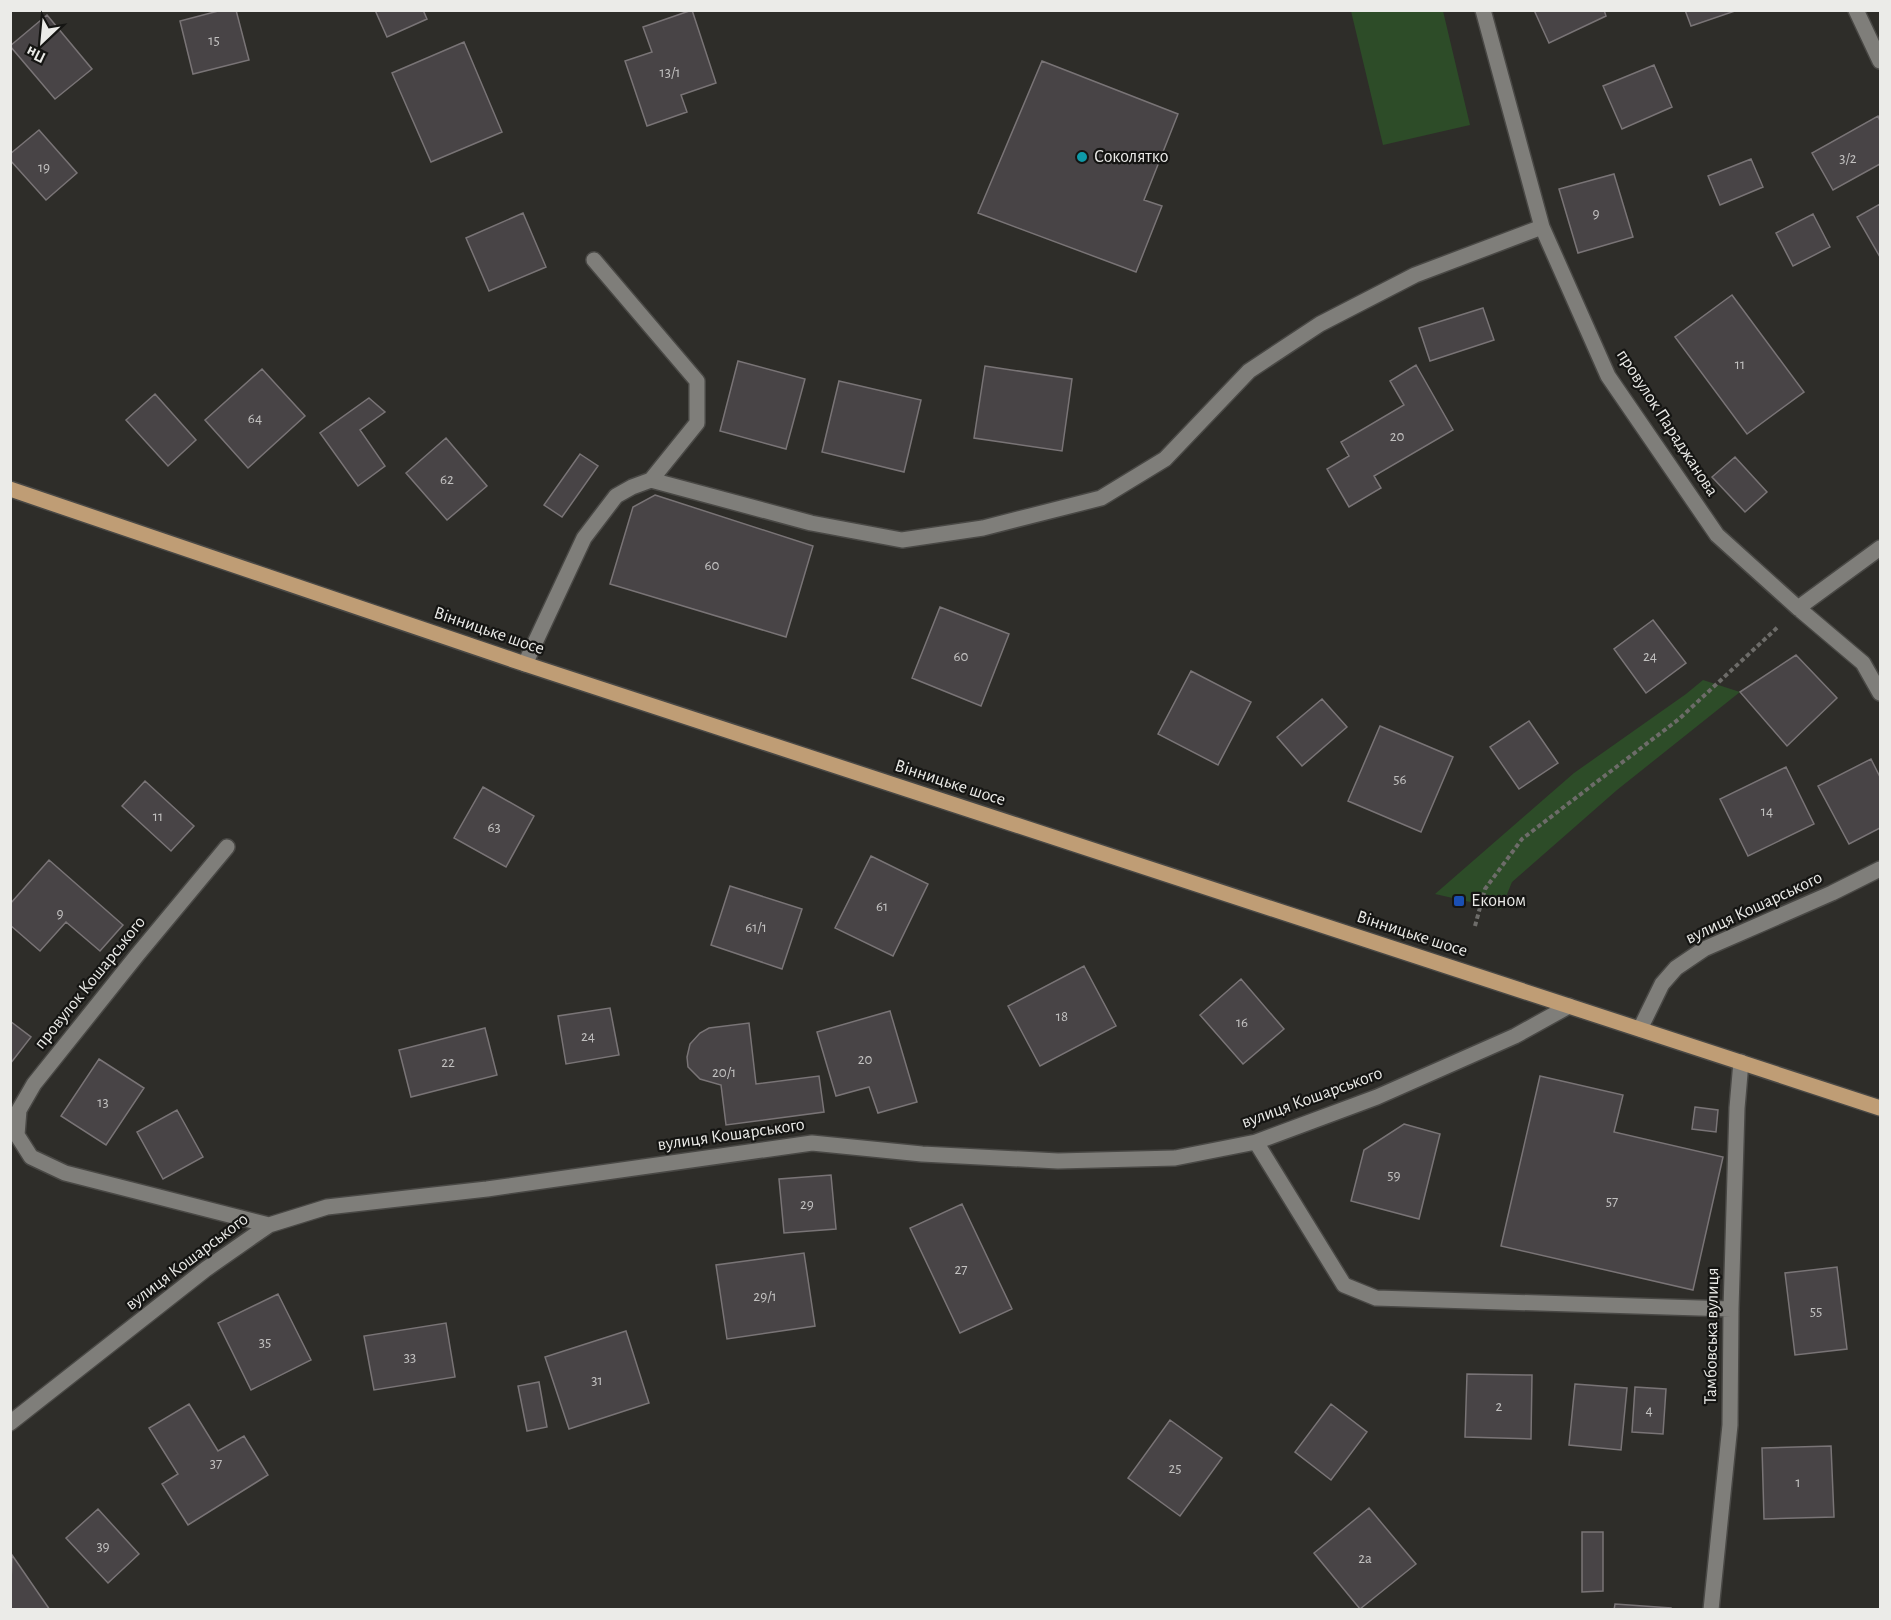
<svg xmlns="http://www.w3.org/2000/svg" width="1891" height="1620" viewBox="0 0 1891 1620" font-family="'Alegreya Sans',sans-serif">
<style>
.green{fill:#2d4c28}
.building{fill:#484446;stroke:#797476;stroke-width:1.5}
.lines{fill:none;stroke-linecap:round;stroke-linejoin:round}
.minor-casing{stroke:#494845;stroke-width:18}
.major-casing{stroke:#494845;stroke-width:18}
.path{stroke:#6d6c69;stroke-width:4;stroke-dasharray:4.5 3;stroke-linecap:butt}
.minor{stroke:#7f7e7a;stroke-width:15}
.major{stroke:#bf9d75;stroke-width:15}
.culture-dot{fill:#0f9aa8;stroke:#151513;stroke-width:2}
.transit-dot{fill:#1a4fb4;stroke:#151513;stroke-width:2}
.labels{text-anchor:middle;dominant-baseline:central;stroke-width:4.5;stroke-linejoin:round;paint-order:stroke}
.number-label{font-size:15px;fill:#c2c1c0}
.poi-label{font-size:18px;fill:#ebebe8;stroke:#151513;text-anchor:start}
.street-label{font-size:18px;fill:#ebebe8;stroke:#151513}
</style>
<rect width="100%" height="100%" fill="#2e2d29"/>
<path class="green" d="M1351 11H1443L1470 125 1383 145Z
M1703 680 1740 692 1617 790 1512 882 1501 909 1435 894 1574 773 1686 694Z"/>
<path class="building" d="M222 10H236L249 60 193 74 180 21Z
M375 10H423L427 19 387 37Z
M692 10 716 83 681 95 687 112 647 126 625 61 652 52 643 27Z
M1534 10H1604L1606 16 1549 43Z
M1685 10H1735V11L1691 26Z
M47 15 92 69 55 99 10 46Z
M464 42 502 132 431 162 392 73Z
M1042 61 1178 114 1144 200 1162 206 1136 272 978 213Z
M1654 65 1672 107 1622 129 1603 86Z
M1878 116 1880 121V164L1833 190 1812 153Z
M39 130 77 173 46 200 10 160V154Z
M1751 159 1763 187 1720 205 1708 176Z
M1614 174 1633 237 1578 253 1559 189Z
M1880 204V257L1857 217Z
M523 213 546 267 489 291 466 238Z
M1813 214 1830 247 1793 266 1776 233Z
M1732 295 1804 392 1747 434 1675 337Z
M1483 308 1494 340 1430 361 1419 328Z
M738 361 805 379 786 449 720 431Z
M1416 365 1453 430 1374 476 1381 488 1349 507 1327 469 1349 456 1341 442 1404 405 1390 381Z
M985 366 1072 379 1062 451 974 438Z
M262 369 305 416 248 468 205 420Z
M839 381 921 400 904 472 822 452Z
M155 394 196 440 168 466 126 420Z
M369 398 385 412 360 430 385 466 358 486 320 433Z
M446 438 487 486 447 520 406 473Z
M580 454 598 466 562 517 544 505Z
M1735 457 1767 492 1745 512 1712 477Z
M655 495 813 546 786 637 610 584 633 507Z
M940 607 1009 634 981 706 912 678Z
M1653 620 1686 663 1646 693 1614 649Z
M1796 655 1837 698 1787 746 1740 692Z
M1191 671 1251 702 1218 765 1158 734Z
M1322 699 1347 727 1302 766 1277 737Z
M1529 721 1558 763 1519 789 1490 747Z
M1380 726 1453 757 1421 832 1348 801Z
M1871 759 1880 777V828L1849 844 1818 786Z
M1786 767 1814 824 1748 856 1720 799Z
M145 781 194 826 171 851 122 806Z
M483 787 534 816 506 867 454 838Z
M871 856 928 884 893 956 835 928Z
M49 860 123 925 100 951 66 922 40 951 10 925V904Z
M730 886 802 909 782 969 711 945Z
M1084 966 1116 1026 1040 1066 1008 1006Z
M1241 979 1284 1029 1243 1064 1200 1015Z
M610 1008 619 1055 566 1064 558 1016Z
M890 1011 917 1102 878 1113 869 1087 836 1096 817 1032Z
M10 1021 31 1037 10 1064Z
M749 1023 756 1084 819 1076 824 1112 726 1125 721 1085 700 1079 688 1067 687 1057 690 1044 700 1033 709 1028Z
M485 1028 497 1075 411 1097 399 1050Z
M99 1059 144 1088 106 1145 61 1116Z
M1540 1076 1623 1095 1614 1132 1723 1157 1693 1290 1501 1246Z
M1695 1107 1718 1110 1716 1132 1692 1129Z
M177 1110 203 1157 163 1179 137 1132Z
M1404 1124 1440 1134 1419 1219 1351 1201 1364 1150Z
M831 1175 836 1229 784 1233 779 1179Z
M962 1204 1012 1309 960 1333 910 1228Z
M804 1253 815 1326 727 1339 716 1265Z
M1837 1267 1847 1349 1795 1355 1785 1273Z
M278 1294 311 1360 251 1390 218 1323Z
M446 1323 455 1377 374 1390 364 1336Z
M626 1331 649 1403 569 1429 545 1357Z
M1467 1374 1532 1375 1531 1439 1465 1437Z
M539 1382 547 1427 527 1431 518 1386Z
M1575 1384 1627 1388 1621 1450 1569 1445Z
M1635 1387 1666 1389 1663 1434 1632 1432Z
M189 1404 218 1451 244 1436 268 1475 188 1525 162 1484 178 1474 149 1428Z
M1331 1404 1367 1432 1331 1480 1295 1452Z
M1170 1420 1222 1458 1180 1516 1128 1478Z
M1831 1446 1834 1517 1764 1519 1762 1448Z
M1369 1508 1416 1564 1360 1609 1314 1553Z
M98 1509 139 1554 108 1583 66 1538Z
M1582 1532H1603V1591L1582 1592Z
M12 1555 50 1610H10Z
M1615 1604 1671 1608V1610H1614Z"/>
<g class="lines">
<g class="minor-casing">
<path id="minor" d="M1483 10 1542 227 1608 376 1717 535 1798 608 1863 663 1880 693
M1856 10 1880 61
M594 260 697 381V423L651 480
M1798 608 1880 548
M525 664 584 538 616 496 632 487 651 480 811 523 902 540 983 528 1101 498 1165 459 1249 371 1320 324 1415 275 1542 227
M227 847 138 954 34 1084 19 1110 17 1135 31 1157 65 1173 269 1225
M1640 1029 1662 984 1676 968 1704 949 1832 893 1880 869
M1256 1142 1344 1285 1376 1298 1731 1309
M10 1423 206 1269 269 1225 327 1207 487 1189 812 1143 922 1154 1058 1161 1175 1158 1256 1142 1377 1097 1515 1036 1569 1006
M1711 1610 1730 1425 1731 1309 1737 1108 1741 1062"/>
</g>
<g class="major-casing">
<path id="major" d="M10 489 525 664 1880 1108"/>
</g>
<path class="path" d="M1475 926 1485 889 1522 839 1679 719 1779 626"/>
<use href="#minor" class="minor"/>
<use href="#major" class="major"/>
</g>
<circle class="culture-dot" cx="1082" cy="157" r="6"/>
<rect class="transit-dot" x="1453" y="895" width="12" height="12" rx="3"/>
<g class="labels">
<g class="number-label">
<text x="214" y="40">15</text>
<text x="670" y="72">13/1</text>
<text x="1848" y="158">3/2</text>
<text x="44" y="167">19</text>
<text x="1596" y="213">9</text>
<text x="1740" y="364">11</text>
<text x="255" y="418">64</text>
<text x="1397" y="436">20</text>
<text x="447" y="479">62</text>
<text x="712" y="565">60</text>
<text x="961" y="656">60</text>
<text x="1650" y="656">24</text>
<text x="1400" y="779">56</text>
<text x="1767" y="811">14</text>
<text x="158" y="816">11</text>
<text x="494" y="827">63</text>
<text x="882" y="906">61</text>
<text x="60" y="913">9</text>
<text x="756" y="927">61/1</text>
<text x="1062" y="1016">18</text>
<text x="1242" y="1022">16</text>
<text x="588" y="1036">24</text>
<text x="865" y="1059">20</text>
<text x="448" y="1062">22</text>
<text x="724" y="1072">20/1</text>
<text x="103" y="1102">13</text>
<text x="1394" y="1175">59</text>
<text x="1612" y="1201">57</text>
<text x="807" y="1204">29</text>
<text x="961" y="1269">27</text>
<text x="765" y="1296">29/1</text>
<text x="1816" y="1311">55</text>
<text x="265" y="1342">35</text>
<text x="410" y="1357">33</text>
<text x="597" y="1380">31</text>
<text x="1499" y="1406">2</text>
<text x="1649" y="1410">4</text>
<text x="216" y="1463">37</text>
<text x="1175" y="1468">25</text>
<text x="1798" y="1482">1</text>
<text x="103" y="1546">39</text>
<text x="1365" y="1558">2а</text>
</g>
<g class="poi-label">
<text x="1094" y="157">Соколятко</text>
<text x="1471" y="901">Економ</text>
</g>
<g class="street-label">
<text transform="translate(1667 423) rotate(57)">провулок Параджанова</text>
<text transform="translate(489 631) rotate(19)">Вінницьке шосе</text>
<text transform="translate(950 783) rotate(18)">Вінницьке шосе</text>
<text transform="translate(1754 908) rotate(-25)">вулиця Кошарського</text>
<text transform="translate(1412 934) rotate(18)">Вінницьке шосе</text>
<text transform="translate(90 983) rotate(-51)">провулок Кошарського</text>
<text transform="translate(1312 1098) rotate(-20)">вулиця Кошарського</text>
<text transform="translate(731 1135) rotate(-8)">вулиця Кошарського</text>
<text transform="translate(187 1262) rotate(-37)">вулиця Кошарського</text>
<text transform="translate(1712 1336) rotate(-89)">Тамбовська вулиця</text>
</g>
</g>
<rect width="1891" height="1620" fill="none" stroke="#ebebe8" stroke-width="24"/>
<g transform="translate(42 42) rotate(206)" stroke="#151513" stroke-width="4.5" paint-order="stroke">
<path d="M0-4.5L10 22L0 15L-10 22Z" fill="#ebebe8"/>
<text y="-9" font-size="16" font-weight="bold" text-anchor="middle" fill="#ebebe8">Пн</text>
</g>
</svg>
